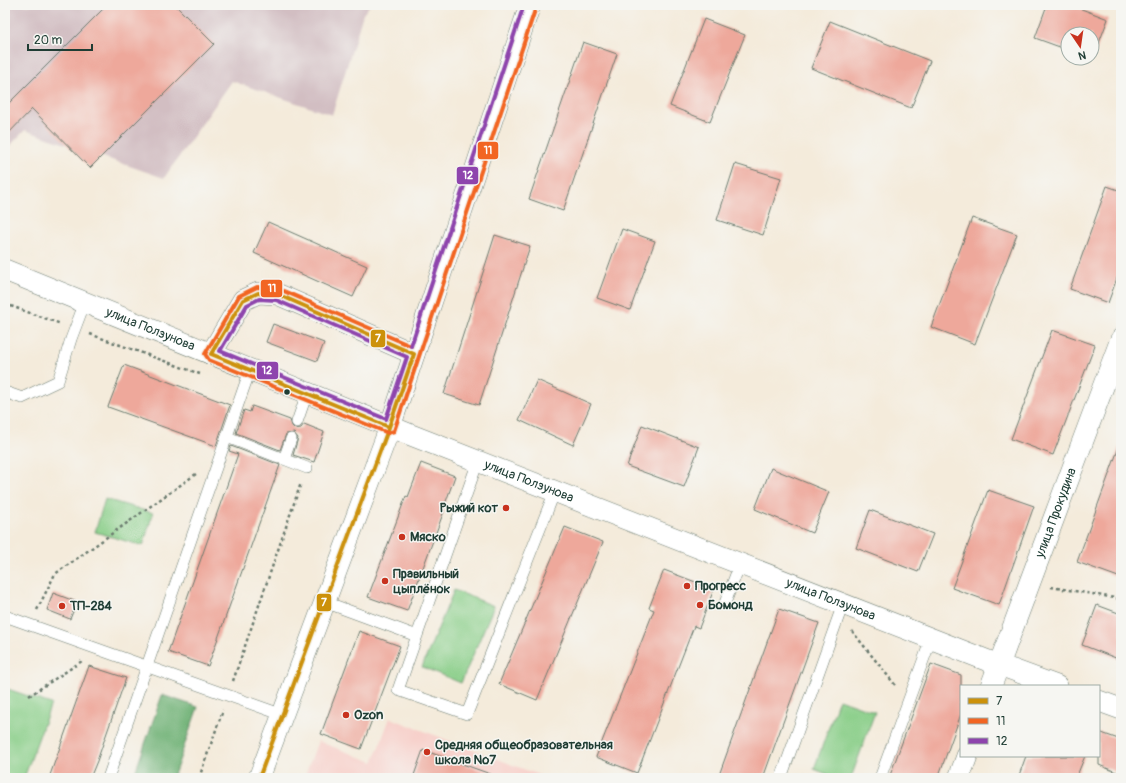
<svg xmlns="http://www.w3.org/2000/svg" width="1126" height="783" viewBox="0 0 1126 783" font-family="Pangolin,sans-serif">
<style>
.built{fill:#f7d0ca}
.industrial{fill:#d2bec2}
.green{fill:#89ce88;stroke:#54865e}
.forest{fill:#6eb174;stroke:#467754}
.building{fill:#eea89b}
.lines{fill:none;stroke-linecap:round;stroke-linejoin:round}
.lane-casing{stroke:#6a7a6e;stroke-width:12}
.street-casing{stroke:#6a7a6e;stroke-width:22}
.path{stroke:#6a7a6e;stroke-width:2.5;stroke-dasharray:3 3;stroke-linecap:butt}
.lane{stroke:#fff;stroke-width:11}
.street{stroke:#fff;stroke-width:21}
.bus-1-casing{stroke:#f6f6f2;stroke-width:7}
.bus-2-casing{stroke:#f6f6f2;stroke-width:7}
.bus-3-casing{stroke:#f6f6f2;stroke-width:7}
.bus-1{stroke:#cc910a;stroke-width:4}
.bus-2{stroke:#f26522;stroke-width:4}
.bus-3{stroke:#8e44ad;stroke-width:4}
.bus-dot{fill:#1f3d34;stroke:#f6f6f2;stroke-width:1.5}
.poi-dot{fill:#c8321e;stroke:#f6f6f2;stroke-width:1.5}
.labels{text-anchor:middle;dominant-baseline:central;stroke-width:3;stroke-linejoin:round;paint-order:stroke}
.street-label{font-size:13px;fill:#1f3d34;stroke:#f6f6f2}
.poi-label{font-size:13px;font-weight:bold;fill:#1f3d34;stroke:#f6f6f2;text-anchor:start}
.line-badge{stroke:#f6f6f2;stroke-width:1.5}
.badge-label{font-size:11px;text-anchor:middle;font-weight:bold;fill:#fff}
</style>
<rect width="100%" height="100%" fill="#f6f6f2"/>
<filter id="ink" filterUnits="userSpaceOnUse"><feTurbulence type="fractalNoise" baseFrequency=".025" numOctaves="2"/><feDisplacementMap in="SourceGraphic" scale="8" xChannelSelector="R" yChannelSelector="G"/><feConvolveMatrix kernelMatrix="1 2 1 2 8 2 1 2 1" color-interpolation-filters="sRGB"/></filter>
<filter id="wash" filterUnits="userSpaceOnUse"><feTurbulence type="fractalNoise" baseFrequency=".012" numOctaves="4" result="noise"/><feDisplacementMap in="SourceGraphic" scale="16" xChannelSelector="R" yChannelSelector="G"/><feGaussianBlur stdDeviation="0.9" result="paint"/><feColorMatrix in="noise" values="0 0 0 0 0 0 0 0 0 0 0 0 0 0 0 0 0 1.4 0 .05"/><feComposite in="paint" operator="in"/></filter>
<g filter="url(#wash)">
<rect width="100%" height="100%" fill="#f4ebdb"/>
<path class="built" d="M390 718 547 778H304L318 741 373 762Z"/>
<path class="industrial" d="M5 5H370L363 14 332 115 232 81 164 178 25 130 5 151Z"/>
<path class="green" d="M105 499 153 513 143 546 95 532Z
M454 590 494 606 461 683 422 667Z
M5 688 51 704 24 778H5Z
M839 699 875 712 851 778H837L814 769Z"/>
<path class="forest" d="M162 695 198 707 173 778H133Z"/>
<g id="blocks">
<path class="building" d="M107 5H175L214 44 90 168 32 109 5 137V107Z
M1047 5H1071L1108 19 1093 59 1089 58H1092V34H1068V50L1035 38Z
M704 19 745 35 710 122 670 106Z
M830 21 930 61 911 108 811 68Z
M583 42 617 54 563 211 529 199Z
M735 164 781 178 763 235 717 220Z
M1107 186 1121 191V267L1108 303 1070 289Z
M972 218 1017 234 975 344 931 327Z
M268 222 367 266 353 297 254 253Z
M622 229 655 241 630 310 597 298Z
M495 235 530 246 479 405 444 394Z
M273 324 324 343 317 361 266 342Z
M1052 330 1095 345 1053 455 1011 439Z
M124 365 230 405 216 446 108 407Z
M537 380 591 404 573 445 519 420Z
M252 406 290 420 292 426 295 429 301 428 304 424 324 432 314 462 293 455 298 438 294 433 286 434 280 450 236 433 244 410 250 412Z
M642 425 699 447 684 487 627 466Z
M231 446 280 465 208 666 168 652 238 454 229 451Z
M1119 447H1121V578L1077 562Z
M421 463 455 476 443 510 444 511 407 611 368 597 406 496 408 497Z
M771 468 829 492 812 533 755 509Z
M988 490 1034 506 999 605 952 588Z
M870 510 933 534 918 572 856 548Z
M565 527 603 542 537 700 499 684Z
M664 570 714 589 699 628 694 626 637 773 596 757 654 610 649 608Z
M53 593 77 602 70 619 47 610Z
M1097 605 1121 614V660L1082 645Z
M779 609 819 623 794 692 763 778H718Z
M359 631 400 646 361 749 321 734Z
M931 664 961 675V714L938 778H889Z
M89 666 126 678 97 761 90 778H49Z
M1099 732 1121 740V774L1099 765Z
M423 750 496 776 495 778H413Z
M1026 756H1085L1076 778H1018Z"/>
</g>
</g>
<g filter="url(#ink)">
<use href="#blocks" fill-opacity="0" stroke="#6a7a6e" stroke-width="1"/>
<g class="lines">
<g class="lane-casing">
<path id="lane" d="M5 392 22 398 58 381 71 339 85 302
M297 422 307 393
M227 437 307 468
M284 459 291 439
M478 461 398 690 467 714 555 491
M325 602 417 636
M725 603 740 564
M5 616 283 715
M108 778 250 370
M781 778 843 604
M880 778 931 639"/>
</g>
<g class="street-casing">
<g id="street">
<path id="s1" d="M5 270 411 435 991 662 1057 686"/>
<path d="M211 354 243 300 258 293 277 294 414 354"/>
<path id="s2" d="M991 686 1121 339"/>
<path d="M1099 701 1121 709"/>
<path d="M259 778 390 427 530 5"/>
<path d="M959 778 967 756"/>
</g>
</g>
<path class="path" d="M5 304 61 324
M90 334 200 374
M1051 587 1121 599
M37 610 55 574 196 474
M852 631 896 686
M233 681 301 483
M29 696 82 661
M199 778 223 710"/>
<use href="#lane" class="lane"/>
<use href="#street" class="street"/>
<g class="bus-1-casing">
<path id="bus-1" d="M258 293 277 294 414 354 389 427 211 354 243 300Z
M259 778 389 427"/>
</g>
<g class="bus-2-casing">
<path id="bus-2" d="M411 346 279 289 257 287 239 296 205 354 209 360 388 433 394 431 536 7"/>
</g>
<g class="bus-3-casing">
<path id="bus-3" d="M259 299 276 300 407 357 386 419 220 351 247 305Z
M411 346 524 5"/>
</g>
<use href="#bus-1" class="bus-1"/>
<use href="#bus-2" class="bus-2"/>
<use href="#bus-3" class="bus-3"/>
</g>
</g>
<circle class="bus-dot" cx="287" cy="392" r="3.5"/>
<g class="poi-dot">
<circle cx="506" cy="508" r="4"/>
<circle cx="402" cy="537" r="4"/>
<circle cx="385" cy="581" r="4"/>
<circle cx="687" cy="586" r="4"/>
<circle cx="700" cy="605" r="4"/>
<circle cx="62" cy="606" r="4"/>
<circle cx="346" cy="715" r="4"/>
<circle cx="427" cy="752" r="4"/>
</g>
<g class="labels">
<g class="street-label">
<text stroke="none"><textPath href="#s1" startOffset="157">улица Ползунова</textPath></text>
<text stroke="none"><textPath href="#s1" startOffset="565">улица Ползунова</textPath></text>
<text stroke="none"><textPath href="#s2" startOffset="185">улица Прокудина</textPath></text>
<text stroke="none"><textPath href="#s1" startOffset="889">улица Ползунова</textPath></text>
</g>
<g class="poi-label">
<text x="498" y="508" text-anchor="end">Рыжий кот</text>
<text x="410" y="537">Мяско</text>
<text x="393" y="574">Правильный<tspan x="393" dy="15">цыплёнок</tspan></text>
<text x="695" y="586">Прогресс</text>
<text x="708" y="605">Бомонд</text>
<text x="70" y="606">ТП-284</text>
<text x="354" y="715">Ozon</text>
<text x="435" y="745">Средняя общеобразовательная<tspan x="435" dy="15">школа №7</tspan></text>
</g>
</g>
<g class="line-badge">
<rect x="477" y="141" width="22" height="19" rx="4" fill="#f26522"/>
<rect x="456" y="166" width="23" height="19" rx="4" fill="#8e44ad"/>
<rect x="260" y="279" width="23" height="19" rx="4" fill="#f26522"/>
<rect x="370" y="329" width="16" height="19" rx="4" fill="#cc910a"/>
<rect x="256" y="361" width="23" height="19" rx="4" fill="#8e44ad"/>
<rect x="316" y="593" width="16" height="19" rx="4" fill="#cc910a"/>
</g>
<g class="badge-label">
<text x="488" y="154">11</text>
<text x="468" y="179">12</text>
<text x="272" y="292">11</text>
<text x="378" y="342">7</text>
<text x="267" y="374">12</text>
<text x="324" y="606">7</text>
</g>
<rect width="1126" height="783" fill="none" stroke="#f6f6f2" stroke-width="20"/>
<rect x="960" y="685" width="140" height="72" fill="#f6f6f2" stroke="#a0aca6"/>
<rect x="968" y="698" width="20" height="6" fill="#cc910a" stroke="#a0aca6"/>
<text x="996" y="705" font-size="12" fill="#1f3d34">7</text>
<rect x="968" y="718" width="20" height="6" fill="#f26522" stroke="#a0aca6"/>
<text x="996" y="725" font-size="12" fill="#1f3d34">11</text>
<rect x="968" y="738" width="20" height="6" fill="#8e44ad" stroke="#a0aca6"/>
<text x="996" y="745" font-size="12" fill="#1f3d34">12</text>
<g transform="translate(1080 46) rotate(167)"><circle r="19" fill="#f6f6f2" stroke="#a0aca6"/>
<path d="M0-3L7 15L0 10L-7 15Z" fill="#c8321e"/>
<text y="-6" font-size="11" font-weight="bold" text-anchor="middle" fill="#1f3d34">N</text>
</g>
<path d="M28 44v6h64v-6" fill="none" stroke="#1f3d34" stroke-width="2"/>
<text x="34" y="44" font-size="12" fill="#1f3d34" stroke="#f6f6f2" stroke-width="3" paint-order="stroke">20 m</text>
</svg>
